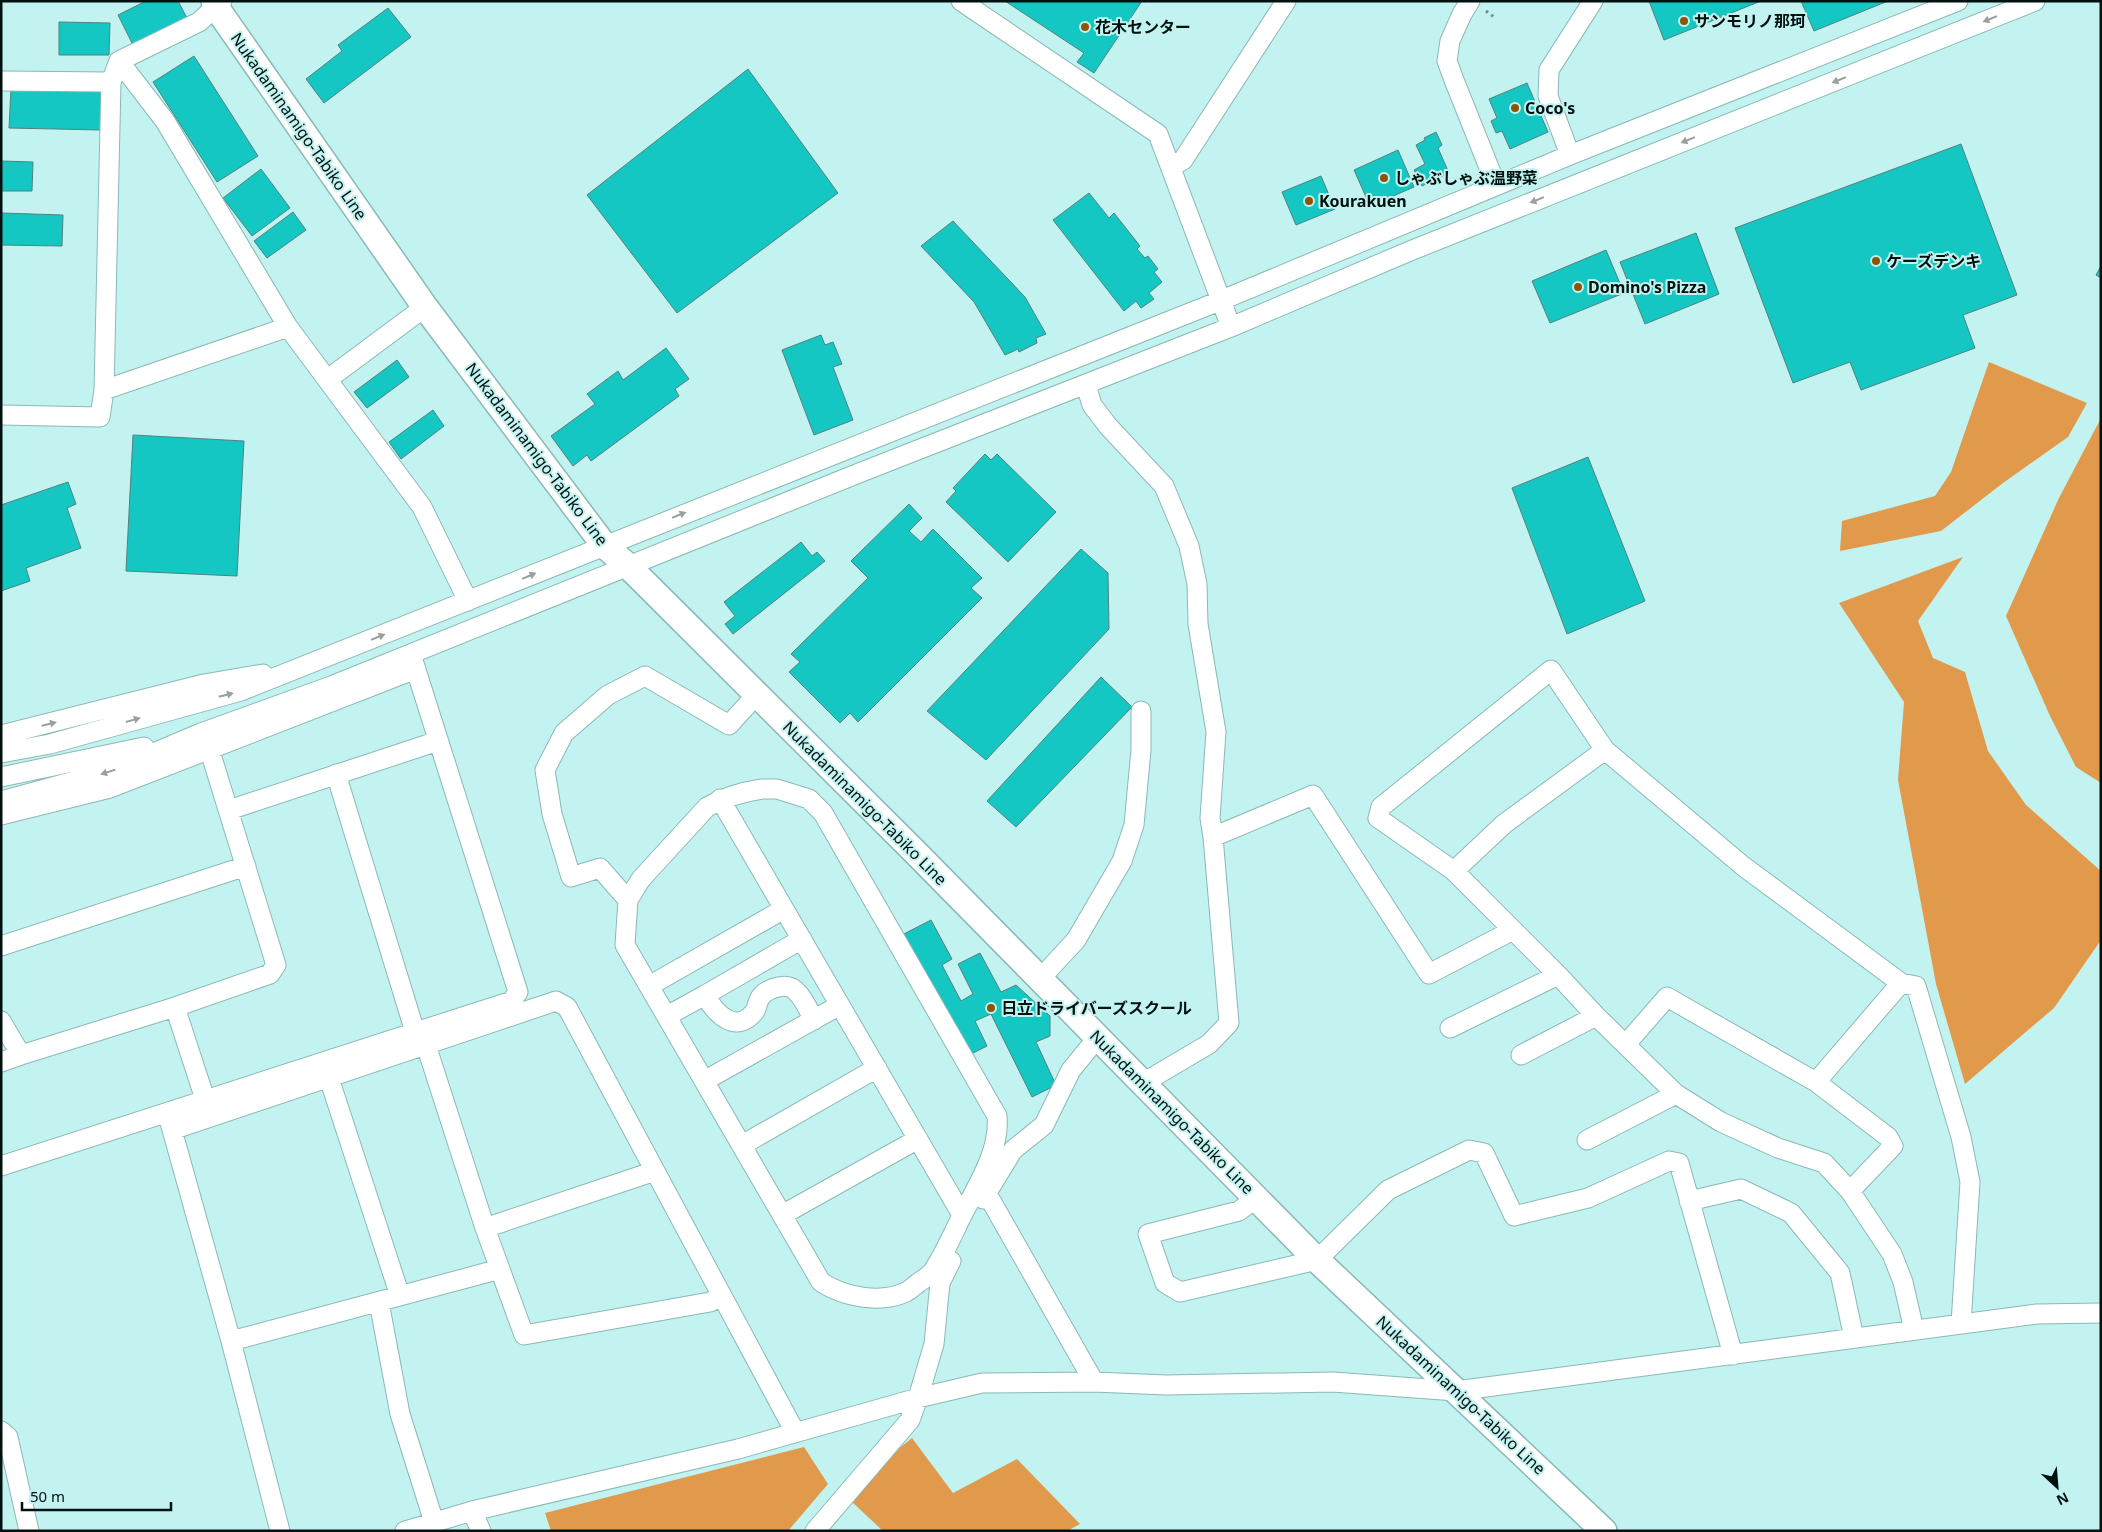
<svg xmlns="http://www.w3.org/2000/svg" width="2102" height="1532" viewBox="0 0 2102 1532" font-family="'Noto Sans','Noto Sans JP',sans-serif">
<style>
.forest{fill:#e19a4b}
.building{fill:#15c7c2;stroke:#53817e}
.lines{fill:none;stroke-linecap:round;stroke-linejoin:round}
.minor-casing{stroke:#8ab9b6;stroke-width:21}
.major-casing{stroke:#8ab9b6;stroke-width:28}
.path{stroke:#6b8d8b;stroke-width:3;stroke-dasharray:2.5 4;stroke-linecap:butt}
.minor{stroke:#fff;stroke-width:19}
.major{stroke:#fff;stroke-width:25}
.oneway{fill:#99a09f}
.poi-dot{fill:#8b5507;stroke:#c2f3f0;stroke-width:2}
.labels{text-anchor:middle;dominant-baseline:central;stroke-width:4;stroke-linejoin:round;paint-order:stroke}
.poi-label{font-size:16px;font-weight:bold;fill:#011110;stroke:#c2f3f0;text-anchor:start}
.street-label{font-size:16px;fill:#011110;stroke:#c2f3f0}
</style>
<rect width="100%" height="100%" fill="#c2f3f0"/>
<path class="forest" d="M1989 362 2087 403 2068 437 2003 483 1941 531 1840 551 1842 521 1935 496 1951 472Z
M2101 418V783L2076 767 2050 716 2006 616 2059 498Z
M1963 557 1918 621 1933 658 1965 672 1988 751 2026 805 2101 871V940L2054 1008 1965 1084 1936 984 1898 780 1904 702 1839 603Z
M912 1438 953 1493 1017 1459 1080 1524 1067 1531H883L851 1501 892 1454Z
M804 1447 828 1484 788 1531H551L545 1513Z"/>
<path class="building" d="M146 1H178L187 18 133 45 118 15Z
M1005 1H1142L1094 73 1077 62 1084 53Z
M1649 1H1761L1664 40Z
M1801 1H1888L1814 31Z
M388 8 411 37 324 103 306 79 342 51 338 45Z
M59 22 110 23 109 55H59Z
M194 56 258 156 217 182 153 82Z
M748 69 838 193 677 313 587 195Z
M1527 83 1548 132 1510 149 1502 131 1496 133 1491 121 1497 118 1489 99Z
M11 89 102 91 101 130 9 128Z
M1436 132 1442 145 1438 148 1449 173 1422 186 1414 170 1425 164 1416 145 1425 140 1424 138Z
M1961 144 2017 295 1963 315 1975 348 1861 390 1850 362 1793 383 1735 228Z
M1398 150 1414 187 1370 206 1354 170Z
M1 161 33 162 32 191H1Z
M261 169 290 208 252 236 223 198Z
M1321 176 1335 209 1296 225 1282 192Z
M1089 193 1109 218 1114 213 1140 246 1137 249 1145 258 1148 256 1158 269 1154 272 1162 282 1149 293 1154 299 1141 308 1136 301 1124 311 1053 220Z
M293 212 306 230 267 258 254 241Z
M1 213 63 215 62 246 1 245Z
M953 221 1025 297 1046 334 1036 338 1037 343 1019 352 1018 349 1005 355 974 302 921 246Z
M1696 233 1719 294 1645 324 1620 262Z
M1606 250 1624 293 1550 323 1532 281Z
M2101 266V278L2096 275Z
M821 335 825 345 833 342 842 364 833 367 853 420 814 435 782 350Z
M666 348 689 379 675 389 679 396 591 461 587 455 573 466 551 436 595 404 587 394 618 371 623 380Z
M397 360 409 377 367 408 354 392Z
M433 410 444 426 401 459 389 442Z
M133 435 244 441 237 576 126 571Z
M985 454 991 460 997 454 1056 512 1008 562 946 502 956 491 953 488Z
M1588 457 1645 601 1567 634 1512 488Z
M68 482 76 504 67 508 81 548 26 568 30 581 1 591V505Z
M909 504 922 518 909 531 921 542 933 529 982 578 971 588 982 598 858 722 850 713 840 723 789 672 800 662 791 654 868 578 851 561Z
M801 542 812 556 817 552 825 561 733 634 725 624 735 616 724 602Z
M1081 549 1108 573 1109 629 986 760 927 711Z
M1101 677 1132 707 1016 827 987 801Z
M931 920 952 959 942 965 961 1001 973 994 958 964 980 953 1001 992 1016 985 1050 1016V1036L1036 1042 1056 1085 1032 1097 991 1014 975 1021 987 1046 967 1056 900 936Z"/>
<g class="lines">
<g class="minor-casing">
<path id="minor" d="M961 1 1158 134 1231 327
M1470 1 1462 14 1450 41 1447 61 1454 80 1496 185
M119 61 165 121 288 327 422 507 468 601
M1 81 111 82 119 61 199 22 222 1
M111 82 104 390 288 327
M1570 155 1548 96 1549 70 1593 1
M1171 167 1183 160 1286 1
M328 379 425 307
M1086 385 1092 405 1108 426 1164 486 1189 546 1197 584 1198 624 1216 732 1210 818 1213 837
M1 415 100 417 104 390
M1 735 204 684 263 674
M1 753 50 744 241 691 1222 300 1570 155 1958 1
M336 774 415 1032
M1 777 144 747
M762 789H777L809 799 823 813 997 1116C1000 1148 981 1179 967 1206 956 1226 946 1252 933 1271 930 1276 923 1279 918 1283 914 1286 910 1290 906 1292 880 1304 844 1297 821 1282L625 945 628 900 641 879 707 807C725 797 742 792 762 789Z
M720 799 962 1215
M1 801 111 771 201 733 331 686 859 473 1231 327 1410 251 2035 1
M229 810 438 741
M1 815 110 788 416 669
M1454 871 1504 824 1605 750
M628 900 600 868 571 877 552 814 545 770 564 733 608 695 645 676 729 725 757 694
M1 946 246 866
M1040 979 1076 940 1122 861 1134 825 1141 750V711
M1901 983 1916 986 1961 1137 1970 1182 1961 1324
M649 986 784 909
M705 995 802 939
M175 1007 205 1099
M667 1016 705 995C715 1013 736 1036 755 1011 757 1008 757 1004 759 1000 763 990 782 983 792 988 802 994 809 1011 814 1020
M1 1021 21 1055 175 1007 270 974 276 965 209 748 201 733
M1450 1028 1558 975
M1626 1044 1667 997 1816 1082 1888 1137 1893 1146 1850 1191
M426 1045 485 1228 524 1335 710 1302 722 1296
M1521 1055 1596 1016
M1 1062 21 1055
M329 1078 400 1296
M704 1081 840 1005
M1816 1082 1901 983 1743 866 1605 750 1551 670 1381 807 1378 818 1454 871 1558 975 1596 1016 1676 1094 1721 1122 1778 1148 1824 1163 1850 1191 1892 1254 1903 1282 1914 1330
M1143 1083 1209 1044 1229 1023 1213 837 1313 795 1429 974 1513 930
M169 1119 231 1341 280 1531
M172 1130 556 1001 567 1007 795 1432
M1587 1140 1676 1094
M742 1145 877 1068
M1 1166 512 1001 518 992 411 654
M986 1192 1094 1382
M1256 1198 1239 1211 1148 1234 1165 1283 1180 1292 1317 1260 1388 1190 1469 1150 1484 1153 1514 1216 1588 1198 1669 1161 1679 1163 1733 1355
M983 1199 1013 1150 1044 1125 1071 1070 1098 1037
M1689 1201 1741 1189 1791 1213 1840 1273 1854 1338
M782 1215 918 1139
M485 1228 655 1171
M379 1302 400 1414 434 1522
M231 1341 500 1269
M1 1431 8 1437 29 1531
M472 1511 481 1531
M405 1531 472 1511 738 1449 918 1398 982 1383 1094 1382 1166 1385 1333 1382 1456 1391 2037 1314 2101 1313
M815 1531 910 1420 918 1398 934 1344 940 1283 951 1261"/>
</g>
<g class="major-casing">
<path id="major" d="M214 1 216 7 425 307 604 545 629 567 917 854 1317 1260 1604 1531"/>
</g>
<path class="path" d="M1486 11 1494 17"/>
<use href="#minor" class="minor"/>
<use href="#major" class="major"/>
</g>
<defs><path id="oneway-solid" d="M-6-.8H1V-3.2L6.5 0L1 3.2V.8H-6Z" transform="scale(1.25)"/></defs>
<g class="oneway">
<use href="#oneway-solid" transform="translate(1990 19) rotate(158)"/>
<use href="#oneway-solid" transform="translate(1839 80) rotate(158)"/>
<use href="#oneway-solid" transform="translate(1688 140) rotate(158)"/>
<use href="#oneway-solid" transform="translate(1537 200) rotate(158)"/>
<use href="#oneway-solid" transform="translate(679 515) rotate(-22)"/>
<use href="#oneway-solid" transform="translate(529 576) rotate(-23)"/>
<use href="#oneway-solid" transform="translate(378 637) rotate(-22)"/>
<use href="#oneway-solid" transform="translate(226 695) rotate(-14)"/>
<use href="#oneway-solid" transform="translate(133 720) rotate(-16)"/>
<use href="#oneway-solid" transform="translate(49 724) rotate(-14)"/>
<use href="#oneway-solid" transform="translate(108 772) rotate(163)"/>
</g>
<g class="poi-dot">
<circle cx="1684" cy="21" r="5"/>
<circle cx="1085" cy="27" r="5"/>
<circle cx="1515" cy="108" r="5"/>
<circle cx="1384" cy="178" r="5"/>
<circle cx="1309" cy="201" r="5"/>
<circle cx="1876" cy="261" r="5"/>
<circle cx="1578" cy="287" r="5"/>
<circle cx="991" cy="1008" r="5"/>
</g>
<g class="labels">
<g class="poi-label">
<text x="1694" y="21">サンモリノ那珂</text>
<text x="1095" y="27">花木センター</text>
<text x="1525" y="108">Coco's</text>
<text x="1394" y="178">しゃぶしゃぶ温野菜</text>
<text x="1319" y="201">Kourakuen</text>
<text x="1886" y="261">ケーズデンキ</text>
<text x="1588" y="287">Domino's Pizza</text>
<text x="1001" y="1008">日立ドライバーズスクール</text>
</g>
<g class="street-label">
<text transform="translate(299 126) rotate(55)">Nukadaminamigo-Tabiko Line</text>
<text transform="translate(537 454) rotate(53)">Nukadaminamigo-Tabiko Line</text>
<text transform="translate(865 803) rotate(45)">Nukadaminamigo-Tabiko Line</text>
<text transform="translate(1172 1112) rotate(45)">Nukadaminamigo-Tabiko Line</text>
<text transform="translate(1461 1395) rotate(43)">Nukadaminamigo-Tabiko Line</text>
</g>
</g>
<rect width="2102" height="1532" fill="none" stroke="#011110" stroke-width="5"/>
<g transform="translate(2057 1487) rotate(154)" stroke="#c2f3f0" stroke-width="4" paint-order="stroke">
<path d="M0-4L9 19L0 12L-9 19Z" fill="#011110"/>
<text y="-8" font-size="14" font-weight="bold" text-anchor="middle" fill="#011110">N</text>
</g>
<path d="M22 1502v8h149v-8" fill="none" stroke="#011110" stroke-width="2.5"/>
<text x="30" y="1502" font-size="15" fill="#011110" stroke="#c2f3f0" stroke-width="4" paint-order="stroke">50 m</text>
</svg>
